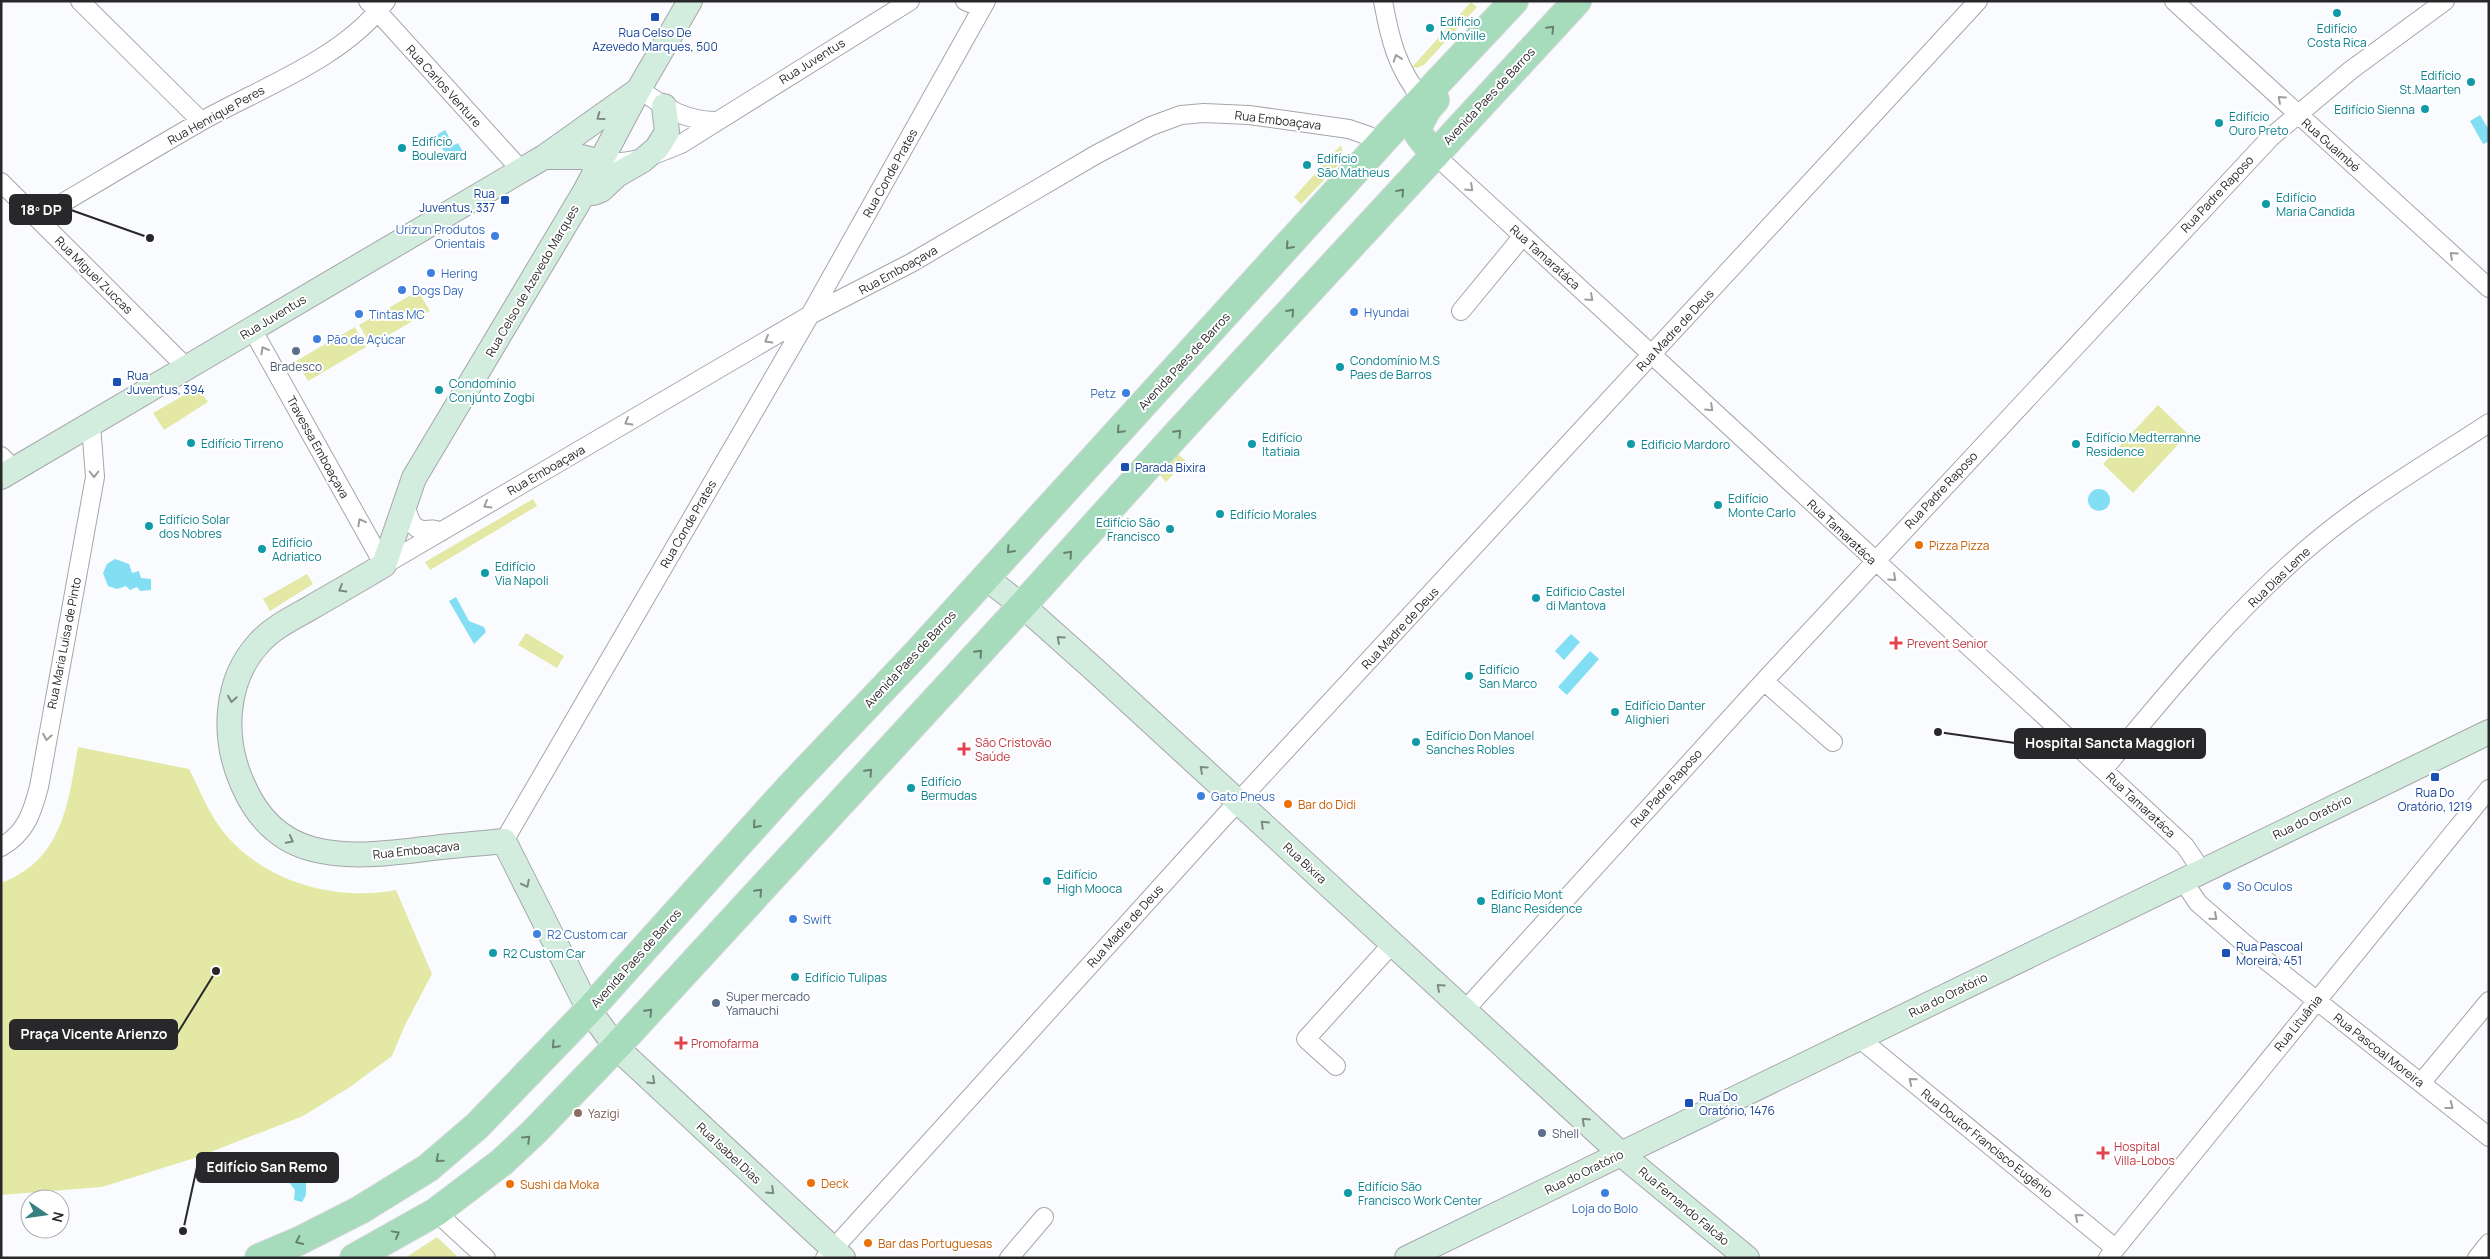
<svg xmlns="http://www.w3.org/2000/svg" width="2490" height="1259" viewBox="0 0 2490 1259" font-family="Manrope,sans-serif">
<style>
.green{fill:#e3e9a5}
.water{fill:#82def3}
.lines{fill:none;stroke-linecap:round;stroke-linejoin:round}
.street-casing{stroke:#a5a6a9;stroke-width:20}
.secondary-casing{stroke:#a5a6a9;stroke-width:26}
.primary-casing{stroke:#d8d8d9;stroke-width:30}
.street{stroke:#fff;stroke-width:18}
.secondary{stroke:#d2edde;stroke-width:24}
.primary{stroke:#a6dbbc;stroke-width:28}
.oneway{stroke:#678273}
.oneway2{stroke:#9e9e9f}
.oneway3{stroke:#7d8a84}
.culture-dot{fill:#0f9aa8;stroke:#fff;stroke-width:2}
.transit-dot{fill:#1a4fb4;stroke:#fff;stroke-width:2}
.shop-dot{fill:#3f7fe0;stroke:#fff;stroke-width:2}
.service-dot{fill:#5c6f8a;stroke:#fff;stroke-width:2}
.food-dot{fill:#e8710a;stroke:#fff;stroke-width:2}
.health-dot{fill:#e0444e;stroke:#fff;stroke-width:2}
.education-dot{fill:#8d6e63;stroke:#fff;stroke-width:2}
.labels{text-anchor:middle;dominant-baseline:central;stroke-width:4;stroke-linejoin:round;paint-order:stroke}
.culture-label{font-size:12px;fill:#0d838f;stroke:#fff;text-anchor:start}
.transit-label{font-size:12px;fill:#164399;stroke:#fff;text-anchor:start}
.street-label{font-size:12px;fill:#28282a;stroke:#fff}
.shop-label{font-size:12px;fill:#366cbe;stroke:#fff;text-anchor:start}
.service-label{font-size:12px;fill:#4e5e75;stroke:#fff;text-anchor:start}
.food-label{font-size:12px;fill:#c56008;stroke:#fff;text-anchor:start}
.health-label{font-size:12px;fill:#be3a42;stroke:#fff;text-anchor:start}
.education-label{font-size:12px;fill:#785e54;stroke:#fff;text-anchor:start}
.leader{fill:none;stroke:#28282a;stroke-width:2}
.callout-dot{fill:#28282a;stroke:#fff;stroke-width:2}
.callout{fill:#28282a;stroke:#28282a;stroke-width:2}
.callout-label{font-size:14px;text-anchor:middle;font-weight:bold;fill:#fff}
</style>
<rect width="100%" height="100%" fill="#fafbff"/>
<path class="green" d="M1471 2 1477 7 1424 65 1417 68 1412 67Z
M1341 145 1344 159 1301 204 1294 197Z
M418 291 430 311 371 345 359 325Z
M355 327 366 347 308 381 296 361Z
M198 387 208 402 164 430 153 413Z
M2158 405 2188 434 2133 493 2103 464Z
M1178 454 1186 461 1166 482 1159 474Z
M533 499 537 506 430 570 425 562Z
M307 574 313 584 270 611 263 599Z
M526 633 564 656 557 668 518 645Z
M78 747 189 769C199 788 207 809 219 826 258 880 332 902 396 890L432 974 405 1025 392 1056 350 1087 303 1116 198 1157 102 1187 1 1195V883C63 860 68 803 78 747Z
M437 1237 459 1258H405Z"/>
<path class="water" d="M2480 115 2489 130 2488 142 2483 144 2470 121Z
M445 130 454 145 458 143 463 152 449 160 435 136Z
M2088 500a11 11 0 1 1 22 0a11 11 0 1 1-22 0Z
M115 559 129 564 132 573 139 571 141 578 151 579V590L140 591 137 587 130 590 126 586 117 589 108 586 103 573 107 564Z
M456 597 469 621 484 627 486 632 474 644 449 601Z
M1571 634 1580 642 1564 660 1555 651Z
M1590 651 1599 659 1567 695 1558 687Z
M294 1174 301 1176 306 1182V1195L302 1202 294 1200 295 1190 288 1181Z"/>
<g class="lines">
<g class="street-casing">
<path id="street" d="M80 1 201 121
M368 1 521 170
M965 1 982 8
M1383 1C1390 40 1397 68 1422 99
M2174 1 2489 288
M639 89C665 107 682 120 715 121
M1435 155 2103 770 2185 846 2202 871
M601 162C633 164 652 156 681 144L910 1
M1 182 187 368
M37 218C92 186 146 153 200 122 262 87 343 59 386 1
M1461 311 1522 237
M252 329 384 565 810 315 911 263 1097 154 1151 126 1181 115 1204 113 1249 115 1349 129 1369 136 1380 144
M1 456 14 469
M405 503C408 514 411 531 425 530 432 529 434 529 441 532
M1764 681 1833 742
M2103 770C2165 696 2227 619 2300 555 2357 504 2425 465 2489 423
M504 841 810 315 986 1
M1 847C26 833 32 813 39 787L95 477 91 425
M2183 881 2198 903 2244 943 2489 1137
M1465 1010 1764 681 2271 137 2351 70 2445 1
M1859 1038 2115 1248
M1336 1066 1306 1039 1392 944
M2421 1083 2489 1001
M436 1212 486 1258
M825 1258 1223 818 1978 1
M1009 1258 1044 1217
M2108 1258 2489 789
M2477 1258 2489 1243"/>
</g>
<g class="secondary-casing">
<path id="secondary" d="M690 1 639 89 584 193 414 478 384 565C361 579 336 593 312 607 295 617 273 627 259 643 224 681 222 739 243 785 256 815 278 840 312 849 347 858 382 854 417 850 446 846 475 844 504 841L589 1010 616 1047 843 1258
M544 157H582L601 162
M584 193H593L601 190 617 175 643 160 657 148 667 132 664 106
M1 477 544 157 634 93
M985 577 1031 613 1096 671 1621 1154 1747 1258
M1407 1258 2489 732"/>
</g>
<g class="primary-casing">
<path id="primary" d="M1435 155 1419 135 1417 128 1427 109 1435 100
M259 1258 299 1241 360 1210 428 1168 477 1126 589 1010 788 789 917 653 1389 134 1514 1
M354 1258 436 1212 502 1162 534 1132 616 1047 1022 606 1176 435 1577 1"/>
</g>
<use href="#street" class="street"/>
<use href="#secondary" class="secondary"/>
<use href="#primary" class="primary"/>
</g>
<defs><path id="oneway-chevron" d="M-2-3.5L2.5 0L-2 3.5" fill="none" stroke-width="1.6" stroke-linecap="round" stroke-linejoin="round" transform="scale(1.25)"/></defs>
<g class="oneway">
<use href="#oneway-chevron" transform="translate(1551 29) rotate(-47)"/>
<use href="#oneway-chevron" transform="translate(1401 192) rotate(-48)"/>
<use href="#oneway-chevron" transform="translate(1289 246) rotate(132)"/>
<use href="#oneway-chevron" transform="translate(1291 312) rotate(-48)"/>
<use href="#oneway-chevron" transform="translate(1120 430) rotate(133)"/>
<use href="#oneway-chevron" transform="translate(1178 433) rotate(-47)"/>
<use href="#oneway-chevron" transform="translate(1010 550) rotate(132)"/>
<use href="#oneway-chevron" transform="translate(1069 554) rotate(-48)"/>
<use href="#oneway-chevron" transform="translate(979 653) rotate(-47)"/>
<use href="#oneway-chevron" transform="translate(869 772) rotate(-47)"/>
<use href="#oneway-chevron" transform="translate(756 825) rotate(132)"/>
<use href="#oneway-chevron" transform="translate(759 892) rotate(-47)"/>
<use href="#oneway-chevron" transform="translate(649 1012) rotate(-47)"/>
<use href="#oneway-chevron" transform="translate(555 1045) rotate(134)"/>
<use href="#oneway-chevron" transform="translate(527 1139) rotate(-44)"/>
<use href="#oneway-chevron" transform="translate(439 1159) rotate(139)"/>
<use href="#oneway-chevron" transform="translate(396 1234) rotate(-29)"/>
<use href="#oneway-chevron" transform="translate(299 1241) rotate(155)"/>
</g>
<g class="oneway2">
<use href="#oneway-chevron" transform="translate(1397 58) rotate(-109)"/>
<use href="#oneway-chevron" transform="translate(2281 99) rotate(-138)"/>
<use href="#oneway-chevron" transform="translate(1470 188) rotate(43)"/>
<use href="#oneway-chevron" transform="translate(2453 255) rotate(-138)"/>
<use href="#oneway-chevron" transform="translate(1590 298) rotate(42)"/>
<use href="#oneway-chevron" transform="translate(768 340) rotate(150)"/>
<use href="#oneway-chevron" transform="translate(264 350) rotate(-119)"/>
<use href="#oneway-chevron" transform="translate(1710 408) rotate(43)"/>
<use href="#oneway-chevron" transform="translate(628 422) rotate(150)"/>
<use href="#oneway-chevron" transform="translate(94 474) rotate(90)"/>
<use href="#oneway-chevron" transform="translate(487 505) rotate(150)"/>
<use href="#oneway-chevron" transform="translate(361 522) rotate(-119)"/>
<use href="#oneway-chevron" transform="translate(1893 578) rotate(42)"/>
<use href="#oneway-chevron" transform="translate(47 737) rotate(100)"/>
<use href="#oneway-chevron" transform="translate(2214 917) rotate(41)"/>
<use href="#oneway-chevron" transform="translate(1912 1081) rotate(-141)"/>
<use href="#oneway-chevron" transform="translate(2450 1106) rotate(38)"/>
<use href="#oneway-chevron" transform="translate(2078 1217) rotate(-141)"/>
</g>
<g class="oneway3">
<use href="#oneway-chevron" transform="translate(600 117) rotate(144)"/>
<use href="#oneway-chevron" transform="translate(342 589) rotate(150)"/>
<use href="#oneway-chevron" transform="translate(1060 639) rotate(-138)"/>
<use href="#oneway-chevron" transform="translate(232 699) rotate(100)"/>
<use href="#oneway-chevron" transform="translate(1203 769) rotate(-138)"/>
<use href="#oneway-chevron" transform="translate(1264 824) rotate(-136)"/>
<use href="#oneway-chevron" transform="translate(290 840) rotate(28)"/>
<use href="#oneway-chevron" transform="translate(526 884) rotate(63)"/>
<use href="#oneway-chevron" transform="translate(1440 987) rotate(-138)"/>
<use href="#oneway-chevron" transform="translate(652 1081) rotate(43)"/>
<use href="#oneway-chevron" transform="translate(1585 1121) rotate(-137)"/>
<use href="#oneway-chevron" transform="translate(771 1191) rotate(43)"/>
</g>
<g class="culture-dot">
<circle cx="2337" cy="13" r="5"/>
<circle cx="1430" cy="28" r="5"/>
<circle cx="2471" cy="82" r="5"/>
<circle cx="2425" cy="109" r="5"/>
<circle cx="2219" cy="123" r="5"/>
<circle cx="402" cy="148" r="5"/>
<circle cx="1307" cy="165" r="5"/>
<circle cx="2266" cy="204" r="5"/>
<circle cx="1340" cy="367" r="5"/>
<circle cx="439" cy="390" r="5"/>
<circle cx="191" cy="443" r="5"/>
<circle cx="1252" cy="444" r="5"/>
<circle cx="1631" cy="444" r="5"/>
<circle cx="2076" cy="444" r="5"/>
<circle cx="1718" cy="505" r="5"/>
<circle cx="1220" cy="514" r="5"/>
<circle cx="149" cy="526" r="5"/>
<circle cx="1170" cy="529" r="5"/>
<circle cx="262" cy="549" r="5"/>
<circle cx="485" cy="573" r="5"/>
<circle cx="1536" cy="598" r="5"/>
<circle cx="1469" cy="676" r="5"/>
<circle cx="1615" cy="712" r="5"/>
<circle cx="1416" cy="742" r="5"/>
<circle cx="911" cy="788" r="5"/>
<circle cx="1047" cy="881" r="5"/>
<circle cx="1481" cy="901" r="5"/>
<circle cx="493" cy="953" r="5"/>
<circle cx="795" cy="977" r="5"/>
<circle cx="1348" cy="1193" r="5"/>
</g>
<g class="transit-dot">
<rect x="650" y="12" width="10" height="10" rx="2.5"/>
<rect x="500" y="195" width="10" height="10" rx="2.5"/>
<rect x="112" y="377" width="10" height="10" rx="2.5"/>
<rect x="1120" y="462" width="10" height="10" rx="2.5"/>
<rect x="2430" y="772" width="10" height="10" rx="2.5"/>
<rect x="2221" y="948" width="10" height="10" rx="2.5"/>
<rect x="1684" y="1098" width="10" height="10" rx="2.5"/>
</g>
<g class="shop-dot">
<circle cx="495" cy="236" r="5"/>
<circle cx="431" cy="273" r="5"/>
<circle cx="402" cy="290" r="5"/>
<circle cx="1354" cy="312" r="5"/>
<circle cx="359" cy="314" r="5"/>
<circle cx="317" cy="339" r="5"/>
<circle cx="1126" cy="393" r="5"/>
<circle cx="1201" cy="796" r="5"/>
<circle cx="2227" cy="886" r="5"/>
<circle cx="793" cy="919" r="5"/>
<circle cx="537" cy="934" r="5"/>
<circle cx="1605" cy="1193" r="5"/>
</g>
<g class="service-dot">
<circle cx="296" cy="351" r="5"/>
<circle cx="716" cy="1003" r="5"/>
<circle cx="1542" cy="1133" r="5"/>
</g>
<g class="food-dot">
<circle cx="1919" cy="545" r="5"/>
<circle cx="1288" cy="804" r="5"/>
<circle cx="811" cy="1183" r="5"/>
<circle cx="510" cy="1184" r="5"/>
<circle cx="868" cy="1243" r="5"/>
</g>
<g class="health-dot">
<path d="M1893.5 635.5h5v5h5v5h-5v5h-5v-5h-5v-5h5z"/>
<path d="M961.5 741.5h5v5h5v5h-5v5h-5v-5h-5v-5h5z"/>
<path d="M678.5 1035.5h5v5h5v5h-5v5h-5v-5h-5v-5h5z"/>
<path d="M2100.5 1145.5h5v5h5v5h-5v5h-5v-5h-5v-5h5z"/>
</g>
<circle class="education-dot" cx="578" cy="1113" r="5"/>
<g class="labels">
<g class="culture-label">
<text x="1440" y="21">Edificio<tspan x="1440" dy="14">Monville</tspan></text>
<text x="2337" y="28" text-anchor="middle">Edifício<tspan x="2337" dy="14">Costa Rica</tspan></text>
<text x="2461" y="75" text-anchor="end">Edifício<tspan x="2461" dy="14">St.Maarten</tspan></text>
<text x="2415" y="109" text-anchor="end">Edifício Sienna</text>
<text x="2229" y="116">Edifício<tspan x="2229" dy="14">Ouro Preto</tspan></text>
<text x="412" y="141">Edifício<tspan x="412" dy="14">Boulevard</tspan></text>
<text x="1317" y="158">Edifício<tspan x="1317" dy="14">São Matheus</tspan></text>
<text x="2276" y="197">Edifício<tspan x="2276" dy="14">Maria Candida</tspan></text>
<text x="1350" y="360">Condomínio M.S<tspan x="1350" dy="14">Paes de Barros</tspan></text>
<text x="449" y="383">Condomínio<tspan x="449" dy="14">Conjunto Zogbi</tspan></text>
<text x="1262" y="437">Edifício<tspan x="1262" dy="14">Itatiaia</tspan></text>
<text x="2086" y="437">Edifício Medterranne<tspan x="2086" dy="14">Residence</tspan></text>
<text x="201" y="443">Edifício Tirreno</text>
<text x="1641" y="444">Edificio Mardoro</text>
<text x="1728" y="498">Edifício<tspan x="1728" dy="14">Monte Carlo</tspan></text>
<text x="1230" y="514">Edifício Morales</text>
<text x="159" y="519">Edifício Solar<tspan x="159" dy="14">dos Nobres</tspan></text>
<text x="1160" y="522" text-anchor="end">Edifício São<tspan x="1160" dy="14">Francisco</tspan></text>
<text x="272" y="542">Edifício<tspan x="272" dy="14">Adriatico</tspan></text>
<text x="495" y="566">Edifício<tspan x="495" dy="14">Via Napoli</tspan></text>
<text x="1546" y="591">Edificio Castel<tspan x="1546" dy="14">di Mantova</tspan></text>
<text x="1479" y="669">Edifício<tspan x="1479" dy="14">San Marco</tspan></text>
<text x="1625" y="705">Edifício Danter<tspan x="1625" dy="14">Alighieri</tspan></text>
<text x="1426" y="735">Edifício Don Manoel<tspan x="1426" dy="14">Sanches Robles</tspan></text>
<text x="921" y="781">Edifício<tspan x="921" dy="14">Bermudas</tspan></text>
<text x="1057" y="874">Edifício<tspan x="1057" dy="14">High Mooca</tspan></text>
<text x="1491" y="894">Edifício Mont<tspan x="1491" dy="14">Blanc Residence</tspan></text>
<text x="503" y="953">R2 Custom Car</text>
<text x="805" y="977">Edifício Tulipas</text>
<text x="1358" y="1186">Edifício São<tspan x="1358" dy="14">Francisco Work Center</tspan></text>
</g>
<g class="transit-label">
<text x="655" y="32" text-anchor="middle">Rua Celso De<tspan x="655" dy="14">Azevedo Marques, 500</tspan></text>
<text x="495" y="193" text-anchor="end">Rua<tspan x="495" dy="14">Juventus, 337</tspan></text>
<text x="127" y="375">Rua<tspan x="127" dy="14">Juventus, 394</tspan></text>
<text x="1135" y="467">Parada Bixira</text>
<text x="2435" y="792" text-anchor="middle">Rua Do<tspan x="2435" dy="14">Oratório, 1219</tspan></text>
<text x="2236" y="946">Rua Pascoal<tspan x="2236" dy="14">Moreira, 451</tspan></text>
<text x="1699" y="1096">Rua Do<tspan x="1699" dy="14">Oratório, 1476</tspan></text>
</g>
<g class="street-label">
<text transform="translate(812 61) rotate(-32)">Rua Juventus</text>
<text transform="translate(444 86) rotate(48)">Rua Carlos Venture</text>
<text transform="translate(1489 96) rotate(-47)">Avenida Paes de Barros</text>
<text transform="translate(216 115) rotate(-29)">Rua Henrique Peres</text>
<text transform="translate(1278 120) rotate(7)">Rua Emboaçava</text>
<text transform="translate(2331 145) rotate(42)">Rua Guaimbé</text>
<text transform="translate(890 173) rotate(-61)">Rua Conde Prates</text>
<text transform="translate(2217 194) rotate(-47)">Rua Padre Raposo</text>
<text transform="translate(1545 257) rotate(42)">Rua Tamaratáca</text>
<text transform="translate(898 270) rotate(-29)">Rua Emboaçava</text>
<text transform="translate(94 275) rotate(45)">Rua Miguel Zuccas</text>
<text transform="translate(532 281) rotate(-60)">Rua Celso de Azevedo Marques</text>
<text transform="translate(273 317) rotate(-31)">Rua Juventus</text>
<text transform="translate(1675 330) rotate(-47)">Rua Madre de Deus</text>
<text transform="translate(1184 361) rotate(-47)">Avenida Paes de Barros</text>
<text transform="translate(318 447) rotate(61)">Travessa Emboaçava</text>
<text transform="translate(546 470) rotate(-30)">Rua Emboaçava</text>
<text transform="translate(1941 490) rotate(-47)">Rua Padre Raposo</text>
<text transform="translate(688 524) rotate(-60)">Rua Conde Prates</text>
<text transform="translate(1842 532) rotate(43)">Rua Tamaratáca</text>
<text transform="translate(2279 577) rotate(-44)">Rua Dias Leme</text>
<text transform="translate(1400 628) rotate(-47)">Rua Madre de Deus</text>
<text transform="translate(64 643) rotate(-79)">Rua Maria Luisa de Pinto</text>
<text transform="translate(910 659) rotate(-47)">Avenida Paes de Barros</text>
<text transform="translate(1666 788) rotate(-48)">Rua Padre Raposo</text>
<text transform="translate(2141 805) rotate(43)">Rua Tamaratáca</text>
<text transform="translate(2312 817) rotate(-26)">Rua do Oratório</text>
<text transform="translate(416 850) rotate(-6)">Rua Emboaçava</text>
<text transform="translate(1305 863) rotate(43)">Rua Bixira</text>
<text transform="translate(1125 926) rotate(-48)">Rua Madre de Deus</text>
<text transform="translate(636 958) rotate(-48)">Avenida Paes de Barros</text>
<text transform="translate(1948 995) rotate(-26)">Rua do Oratório</text>
<text transform="translate(2298 1023) rotate(-51)">Rua Lituânia</text>
<text transform="translate(2379 1050) rotate(38)">Rua Pascoal Moreira</text>
<text transform="translate(1987 1143) rotate(39)">Rua Doutor Francisco Eugênio</text>
<text transform="translate(729 1153) rotate(43)">Rua Isabel Dias</text>
<text transform="translate(1584 1172) rotate(-26)">Rua do Oratório</text>
<text transform="translate(1684 1206) rotate(40)">Rua Fernando Falcão</text>
</g>
<g class="shop-label">
<text x="485" y="229" text-anchor="end">Urizun Produtos<tspan x="485" dy="14">Orientais</tspan></text>
<text x="441" y="273">Hering</text>
<text x="412" y="290">Dogs Day</text>
<text x="1364" y="312">Hyundai</text>
<text x="369" y="314">Tintas MC</text>
<text x="327" y="339">Pão de Açúcar</text>
<text x="1116" y="393" text-anchor="end">Petz</text>
<text x="1211" y="796">Gato Pneus</text>
<text x="2237" y="886">So Oculos</text>
<text x="803" y="919">Swift</text>
<text x="547" y="934">R2 Custom car</text>
<text x="1605" y="1208" text-anchor="middle">Loja do Bolo</text>
</g>
<g class="service-label">
<text x="296" y="366" text-anchor="middle">Bradesco</text>
<text x="726" y="996">Super mercado<tspan x="726" dy="14">Yamauchi</tspan></text>
<text x="1552" y="1133">Shell</text>
</g>
<g class="food-label">
<text x="1929" y="545">Pizza Pizza</text>
<text x="1298" y="804">Bar do Didi</text>
<text x="821" y="1183">Deck</text>
<text x="520" y="1184">Sushi da Moka</text>
<text x="878" y="1243">Bar das Portuguesas</text>
</g>
<g class="health-label">
<text x="1907" y="643">Prevent Senior</text>
<text x="975" y="742">São Cristovão<tspan x="975" dy="14">Saúde</tspan></text>
<text x="691" y="1043">Promofarma</text>
<text x="2114" y="1146">Hospital<tspan x="2114" dy="14">Villa-Lobos</tspan></text>
</g>
<g class="education-label">
<text x="588" y="1113">Yazigi</text>
</g>
</g>
<path class="leader" d="M150 238L71 210M1938 732L2015 743M216 971L177 1034M183 1231L197 1167"/>
<g class="callout-dot">
<circle cx="150" cy="238" r="5"/>
<circle cx="1938" cy="732" r="5"/>
<circle cx="216" cy="971" r="5"/>
<circle cx="183" cy="1231" r="5"/>
</g>
<g class="callout">
<rect x="10" y="195" width="61" height="29" rx="5"/>
<rect x="2015" y="729" width="190" height="29" rx="5"/>
<rect x="10" y="1020" width="167" height="29" rx="5"/>
<rect x="197" y="1153" width="141" height="29" rx="5"/>
</g>
<g class="callout-label">
<text x="41" y="215">18º DP</text>
<text x="2110" y="748">Hospital Sancta Maggiori</text>
<text x="94" y="1039">Praça Vicente Arienzo</text>
<text x="267" y="1172">Edifício San Remo</text>
</g>
<rect width="2490" height="1259" fill="none" stroke="#28282a" stroke-width="5"/>
<g transform="translate(45 1214) rotate(103)"><circle r="24" fill="#ffffff" stroke="#a9a9aa"/>
<path d="M0-4L9 19L0 12L-9 19Z" fill="#37807f"/>
<text y="-8" font-size="14" font-weight="bold" text-anchor="middle" fill="#28282a">N</text>
</g>
</svg>
